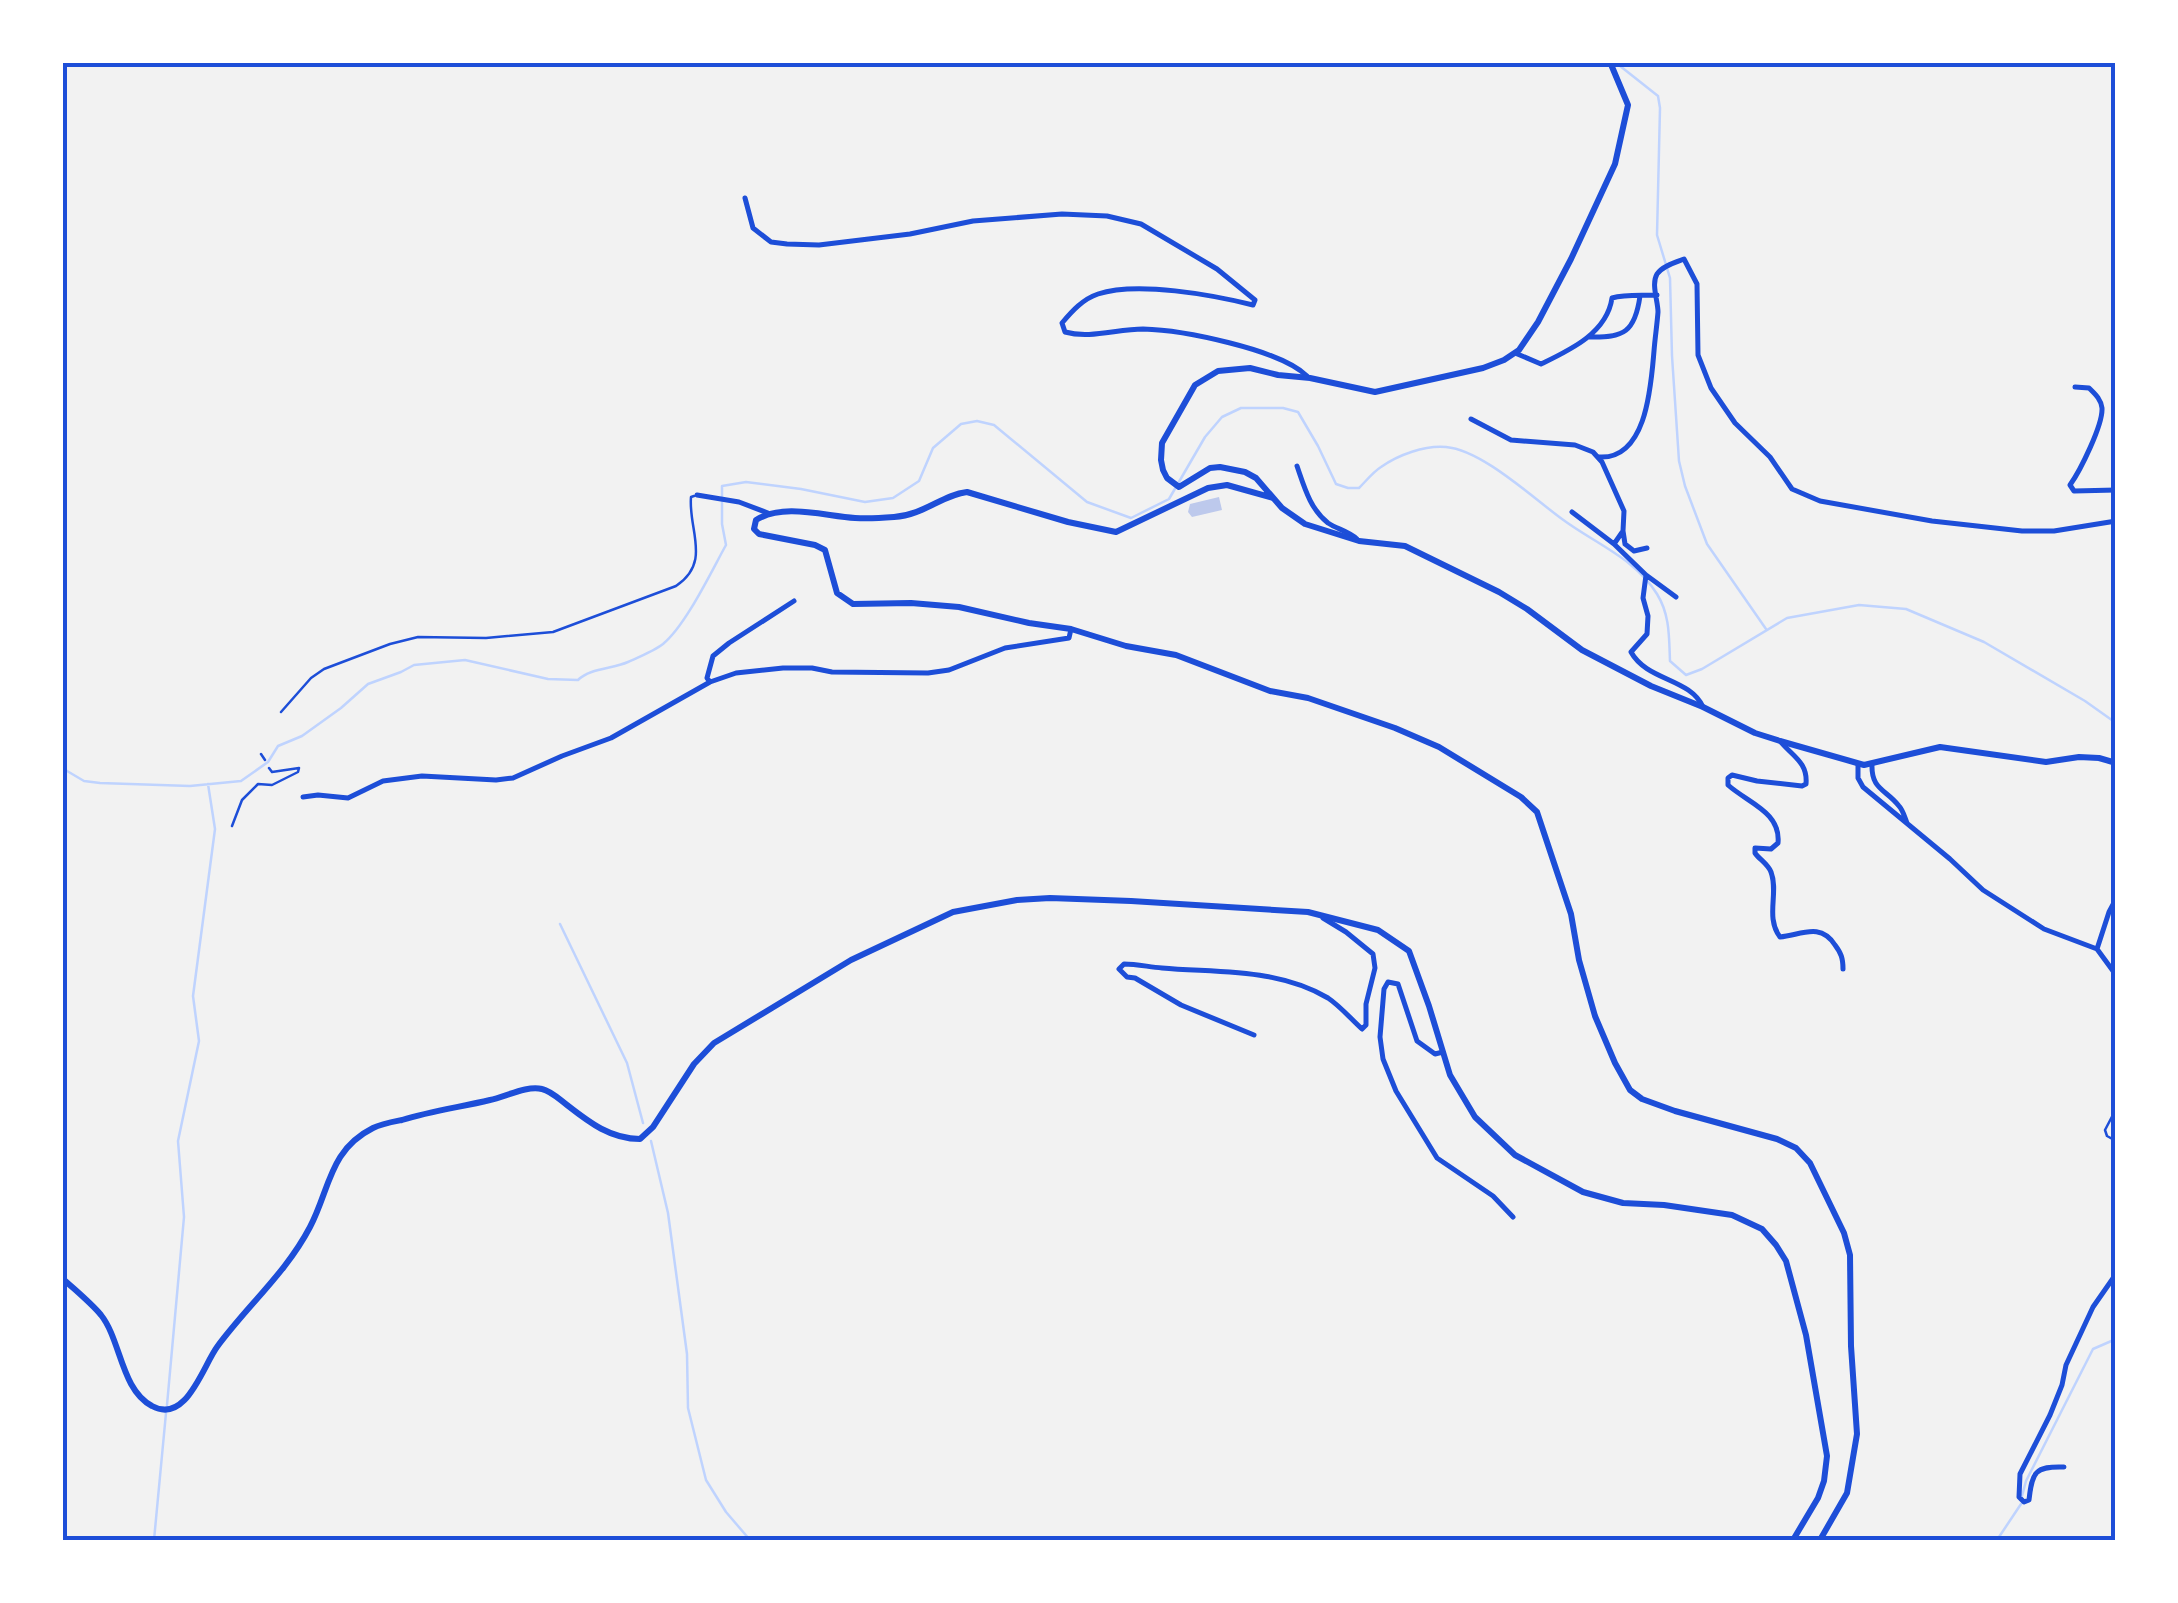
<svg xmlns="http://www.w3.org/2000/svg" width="2178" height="1603" viewBox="0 0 2178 1603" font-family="'Times New Roman',serif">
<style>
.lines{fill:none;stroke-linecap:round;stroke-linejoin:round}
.stream{stroke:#bfd3fe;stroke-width:2.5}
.building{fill:#bdc9ec}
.path{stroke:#1d4ed8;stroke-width:2.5}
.service{stroke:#1d4ed8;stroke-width:2.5}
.minor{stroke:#1d4ed8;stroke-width:5}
.tertiary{stroke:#1d4ed8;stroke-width:6}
.neatline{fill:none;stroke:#1d4ed8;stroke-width:4}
</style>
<rect width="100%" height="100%" fill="#f2f2f2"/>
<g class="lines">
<path class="stream" d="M1615 62 1658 96 1660 108 1657 235 1670 278 1672 356 1679 461 1685 486 1707 544 1766 629
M62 768 84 781 100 783 190 786 241 781 268 762 278 746 302 736 341 708 368 684 401 672 414 665 465 660 548 679 578 680C590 668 612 669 628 662 639 657 654 651 663 644 686 625 711 572 726 545L722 524V486L746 482 801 489 865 502 893 498 919 481 933 448 961 424 977 421 994 425 1087 502 1131 518 1169 499 1205 437 1222 417 1241 408H1283L1298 412 1318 446 1336 484 1348 488H1359C1366 481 1373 472 1381 467 1398 455 1425 445 1446 447 1482 450 1533 498 1562 519 1594 543 1635 558 1657 594 1670 615 1669 637 1670 661L1686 675 1702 669 1787 618 1859 605 1906 609 1984 642 2085 701 2116 723
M560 924 627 1063 643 1123
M651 1141 668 1213 687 1354 688 1408 706 1480 726 1512 750 1540
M167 1405 184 1217 178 1141 199 1041 193 996 215 829 208 784
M2022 1496 2026 1481 2093 1349 2116 1339
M154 1540 166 1413
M1997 1540 2021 1504"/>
</g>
<path class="building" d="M1219 497 1222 510 1192 517 1188 512 1190 504Z"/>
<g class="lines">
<path class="path" d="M261 754 265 760
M232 826 242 800 258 784 272 785 298 772 299 768 272 772 269 768"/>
<path class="service" d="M281 712 311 678 324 669 390 644 418 637 486 638 553 632 676 586C712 562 688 530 691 497L694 496
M2116 1109 2105 1130 2107 1136 2116 1141"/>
<path class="minor" d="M745 198 753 228 771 242 787 244 819 245 910 234 973 221 1062 214 1107 216 1141 224 1217 269 1255 300 1253 305C1213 295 1137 281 1098 294 1083 299 1072 311 1062 323L1065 332C1090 339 1117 329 1143 329 1182 330 1279 349 1307 376
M1589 337C1624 338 1635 332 1640 296
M1515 353 1541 364C1570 350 1607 333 1612 298 1626 294 1642 296 1657 295
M2075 387 2089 388C2095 394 2101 399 2102 408 2103 425 2080 471 2070 485L2074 491 2116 490
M1471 419 1511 440 1575 445 1593 452 1602 462 1624 511 1623 531 1614 544 1646 575 1643 598 1648 616 1647 634 1631 652C1647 681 1690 678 1703 707
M1599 457C1647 460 1651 385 1654 351 1655 338 1657 325 1658 312 1658 301 1651 284 1657 274 1662 266 1676 262 1684 259L1697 284 1698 355 1711 388 1735 423 1770 457 1792 489 1820 501 1932 521 2022 531H2054L2116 521
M1297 466C1304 486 1310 509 1328 523 1337 529 1348 531 1357 539
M697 495 739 502 768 513
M1572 512 1614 544
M1623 531 1625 544 1634 551 1647 548
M1646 575 1676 597
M710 682 707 678 713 656 729 643 794 601
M1780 741C1792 756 1808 762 1806 784L1802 786 1757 781 1732 775 1728 778V785C1748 803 1781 812 1778 843L1771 849 1755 848V853C1759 859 1768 864 1771 872 1779 893 1765 917 1780 937 1801 935 1820 922 1835 945 1841 953 1843 958 1843 969
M1858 764V778L1863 787 1950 859 1983 890 2044 929 2097 949 2116 975
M1872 764C1871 790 1886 789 1899 806 1903 810 1905 818 1907 823
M303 797 318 795 348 798 383 781 422 776 496 780 513 778 562 756 611 738 710 682 736 673 783 668H812L832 672 928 673 949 670 1005 648 1069 638 1071 629
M2097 949 2109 912 2116 899
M1254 1035 1181 1005 1135 978 1127 977 1119 969 1124 964C1137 964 1149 967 1162 968 1218 973 1277 968 1328 998 1340 1006 1351 1019 1362 1029L1366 1025V1004L1375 968 1373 954 1346 932 1323 918
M1443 1052 1435 1054 1417 1041 1398 984 1388 982 1384 989 1380 1037 1383 1059 1396 1091 1437 1158 1493 1196 1513 1217
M2064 1467C2035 1466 2032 1472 2029 1500L2024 1502 2019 1497 2020 1474 2050 1415 2062 1385 2066 1365 2093 1307 2116 1274"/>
<path class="tertiary" d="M1610 62 1628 105 1615 164 1571 259 1538 322 1519 350 1504 360 1483 368 1375 392 1310 378 1278 375 1250 368 1218 371 1195 385 1162 443 1161 460 1163 470 1167 478 1179 487 1210 468 1220 467 1245 472 1256 478 1282 508 1305 524 1359 541 1405 546 1499 592 1527 609 1582 650 1651 686 1703 707 1755 733 1780 741 1864 765 1940 747 2046 762 2079 757 2099 758 2116 763
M1273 498 1227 485 1208 488 1116 532 1068 522 967 492C942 495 924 515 894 517 882 518 868 519 855 518 824 516 784 503 756 520L754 529 759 534 815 545 825 550 837 593 853 604 911 603 959 607 1029 623 1071 629 1126 646 1176 655 1270 691 1308 698 1395 728 1439 747 1521 797 1537 812 1571 914 1579 960 1595 1016 1615 1063 1630 1090 1642 1099 1675 1111 1777 1139 1796 1148 1810 1163 1844 1233 1850 1255 1851 1346 1857 1434 1847 1493 1820 1540
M62 1278C75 1290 90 1302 101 1315 121 1340 121 1390 152 1406 186 1425 203 1366 217 1347 247 1306 286 1273 310 1227 330 1189 329 1150 373 1128 381 1124 392 1122 402 1120 431 1111 461 1107 490 1100 505 1097 527 1085 542 1089 551 1091 559 1099 567 1105 590 1123 611 1139 640 1139L653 1127 694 1064 714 1043 851 960 953 912 1017 900 1050 898 1131 901 1308 912 1378 930 1409 951 1429 1006 1450 1075 1475 1117 1515 1155 1583 1192 1623 1203 1664 1205 1732 1215 1762 1229 1776 1245 1786 1261 1806 1335 1827 1456 1824 1481 1818 1498 1793 1540"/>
</g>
<rect width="2178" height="1603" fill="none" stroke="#ffffff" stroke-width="130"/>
<rect x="65" y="65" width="2048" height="1473" class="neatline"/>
</svg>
